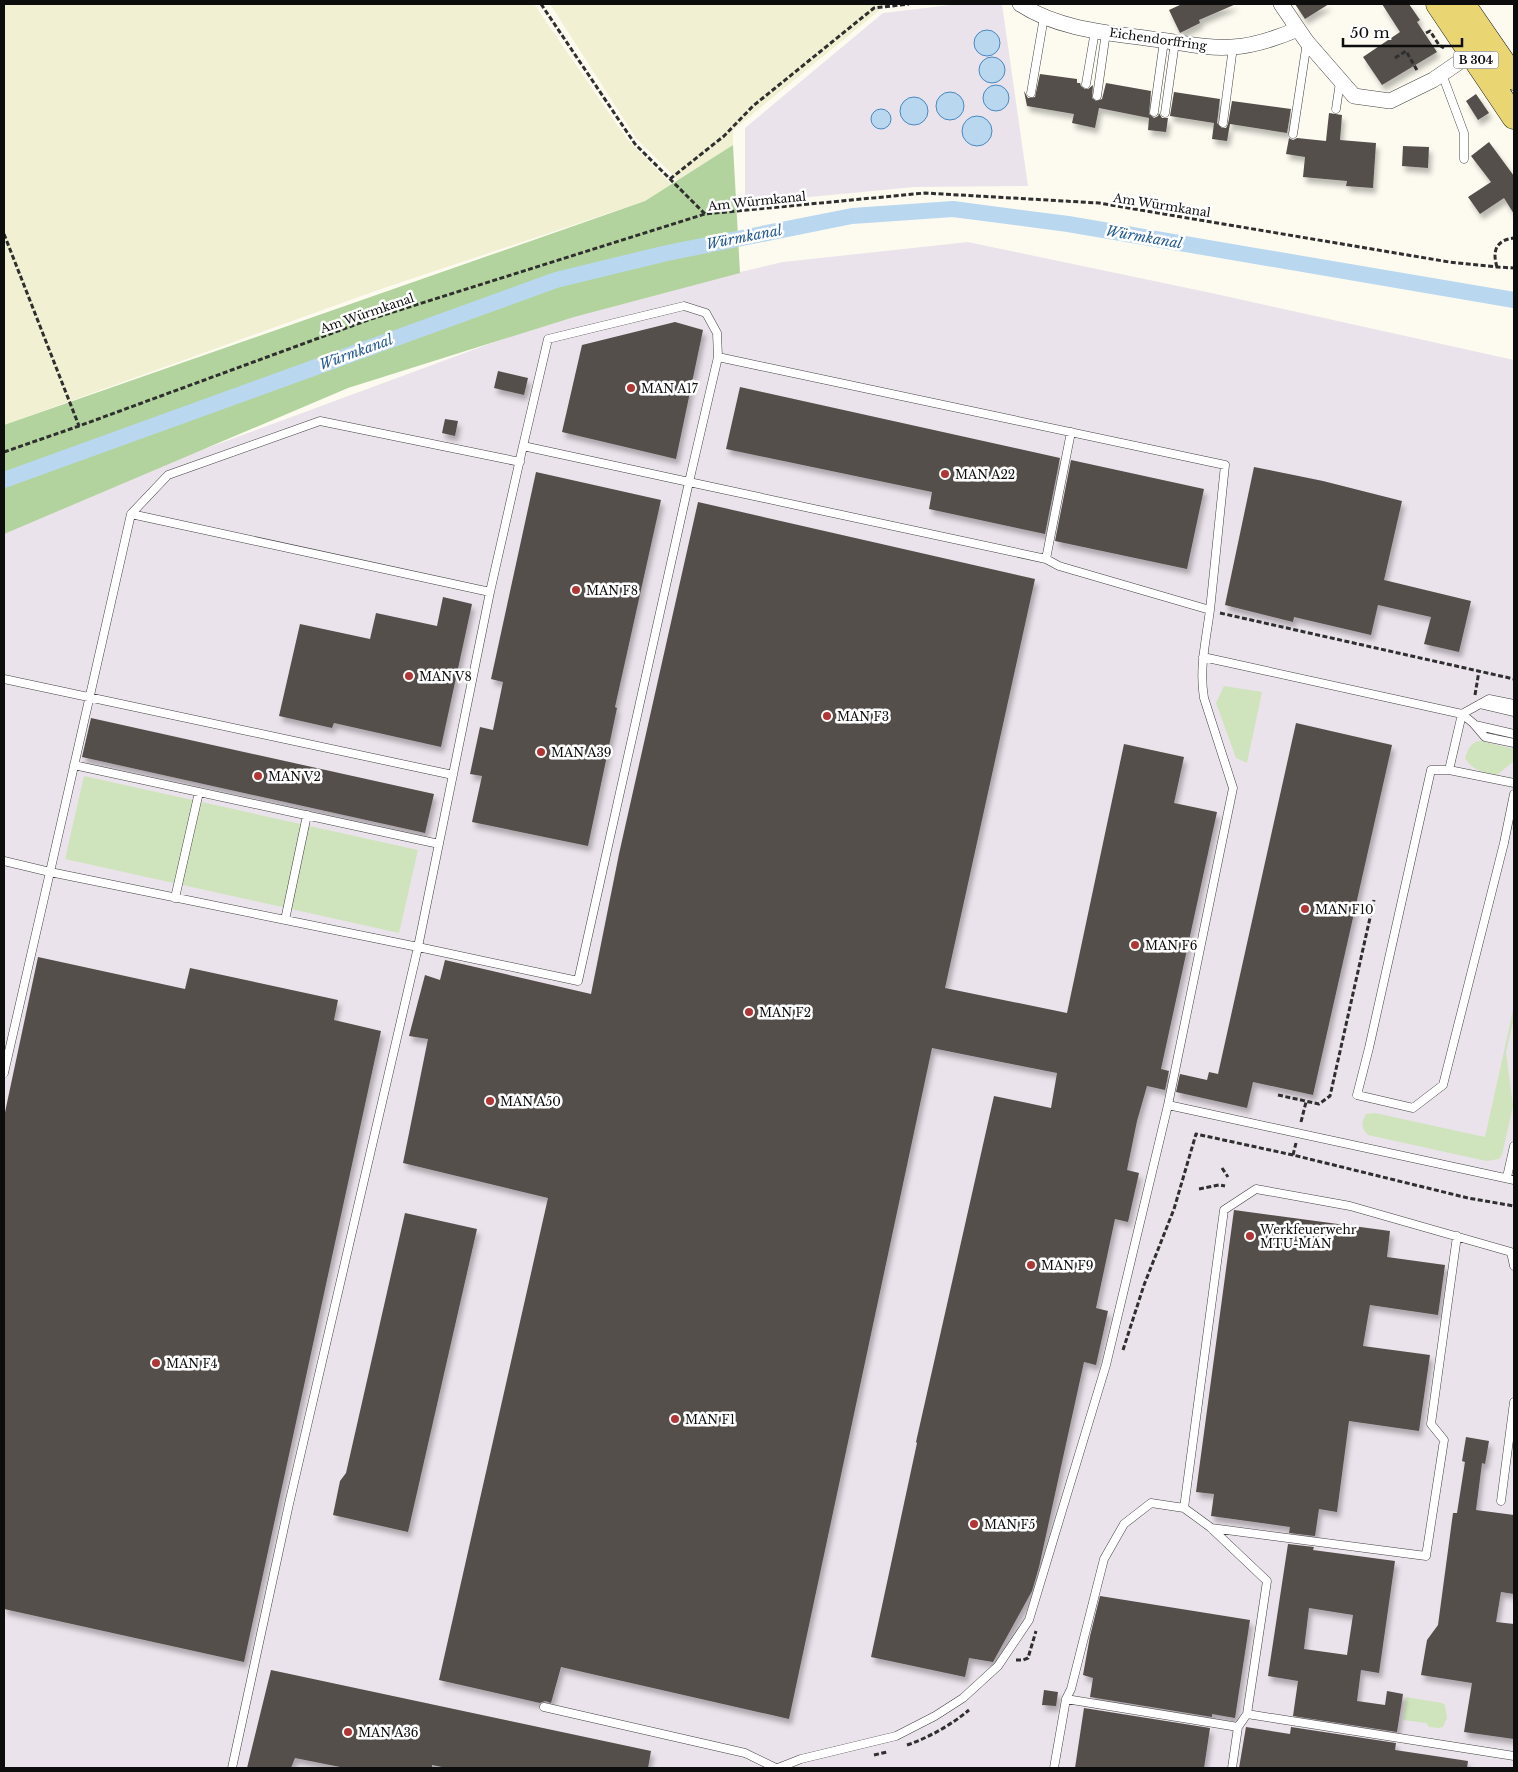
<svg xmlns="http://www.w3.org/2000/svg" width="1518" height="1772" viewBox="0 0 1518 1772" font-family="'Libre Baskerville',serif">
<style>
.industrial{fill:#ebe3eb}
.farmland{fill:#f1f0d2}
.green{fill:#cfe4bc}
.forest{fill:#b2d39d}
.water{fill:#b9d8f0;stroke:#4888bf}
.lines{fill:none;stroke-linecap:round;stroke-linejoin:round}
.canal{stroke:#b9d8f0;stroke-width:16}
.building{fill:#554f4b;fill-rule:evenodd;filter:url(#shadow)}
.lane-casing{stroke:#404040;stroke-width:9}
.street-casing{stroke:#404040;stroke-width:16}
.primary-casing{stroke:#1e1e1e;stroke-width:25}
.path{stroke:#2f2f2f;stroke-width:3;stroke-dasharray:5 2.5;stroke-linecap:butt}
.lane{stroke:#fff;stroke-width:8}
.street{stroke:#fff;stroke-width:15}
.primary{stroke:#ead573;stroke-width:24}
.poi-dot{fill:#af3634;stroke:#fff;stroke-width:2}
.labels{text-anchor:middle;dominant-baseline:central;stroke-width:5;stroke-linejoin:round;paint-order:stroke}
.shield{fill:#fff;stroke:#565656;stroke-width:1}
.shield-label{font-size:11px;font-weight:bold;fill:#0d0d0d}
.street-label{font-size:12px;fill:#0d0d0d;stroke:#fff}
.poi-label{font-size:12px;fill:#0d0d0d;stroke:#fff;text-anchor:start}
.water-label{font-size:14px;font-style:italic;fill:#245b92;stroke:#fff}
</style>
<defs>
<filter id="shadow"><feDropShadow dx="3" dy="5.5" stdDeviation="2.5" flood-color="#0004"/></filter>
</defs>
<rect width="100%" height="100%" fill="#fdfbf0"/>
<path class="industrial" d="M959 4H1002L1028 186 915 187 745 203V128L883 13Z
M968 242 1216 294 1514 360V1768H4V523L532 328 658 291 783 262Z"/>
<path class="farmland" d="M4 4H534L627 139 671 184 645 201 381 289 4 425Z
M550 4H887L733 130V145L678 180 636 138Z"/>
<path class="green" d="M1224 686 1262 692 1247 763 1236 758 1216 703Z
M1481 741 1514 749V761L1497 775C1483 772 1473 771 1465 758 1469 748 1470 742 1481 741Z
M84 776 418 850 399 933 65 859Z
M1514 1006V1018L1506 1052 1513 1106 1502 1155 1499 1159 1487 1161 1477 1159 1368 1135C1361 1128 1361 1123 1366 1114L1375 1113 1485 1137Z
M1406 1697 1442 1703 1445 1705 1447 1718 1443 1727 1439 1728 1429 1727 1426 1723 1403 1720Z"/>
<path class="forest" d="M733 145 740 273 574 317 348 388 4 534V425L645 201Z"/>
<path class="water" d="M974 43a13 13 0 1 1 26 0a13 13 0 1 1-26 0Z
M979 70a13 13 0 1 1 26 0a13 13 0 1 1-26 0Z
M983 98a13 13 0 1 1 26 0a13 13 0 1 1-26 0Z
M936 106a14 14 0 1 1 28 0a14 14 0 1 1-28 0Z
M900 111a14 14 0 1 1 28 0a14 14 0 1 1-28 0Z
M871 119a10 10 0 1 1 20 0a10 10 0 1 1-20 0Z
M962 131a15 15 0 1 1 30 0a15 15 0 1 1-30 0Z"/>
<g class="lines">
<path class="canal" d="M4 480 556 280 667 253 852 216 953 209 1068 224 1514 300"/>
</g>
<path class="building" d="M1182 4H1236L1199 20 1200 23 1180 33 1169 10Z
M1295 4H1329L1305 19Z
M1382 4H1409L1420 20 1417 22 1437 52 1382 85 1363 57 1400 32Z
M1040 74 1077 79V83H1080L1081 86 1085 89H1088L1093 85 1092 98 1096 101 1102 99 1106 83 1151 91 1149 114 1154 118 1158 116 1159 113 1162 118H1168L1166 132 1148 130 1149 118 1099 108 1095 128 1072 123 1074 114 1027 106 1024 91 1028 98 1035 97Z
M1174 92 1220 99 1217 123 1222 128H1226L1228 124 1232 101 1291 109 1287 133 1230 124 1227 141 1212 139 1214 123 1170 116Z
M1476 94 1489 113 1478 120 1466 101Z
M1329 113 1342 115 1340 140 1376 143 1373 188 1346 186 1347 181 1303 177 1305 157 1286 154 1289 138 1293 140 1297 138 1326 141Z
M1489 142 1514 176V214L1504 198 1480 214 1468 197 1491 182 1471 156Z
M1403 146 1429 147 1428 168 1402 166Z
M675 322 703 330 676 459 562 432 582 345Z
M498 371 528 378 524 395 494 388Z
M740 387 1060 458 1045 534 929 509 932 492 726 449Z
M445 419 458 421 455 436 442 433Z
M1071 460 1204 489 1187 569 1055 541Z
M1254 467 1323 481 1402 501 1384 580 1471 601 1459 652 1424 644 1431 617 1378 605 1371 635 1294 617 1293 622 1225 605Z
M536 472 661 500 615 707 617 708 588 846 472 822 482 776 470 774 480 727 493 730 503 682 491 679Z
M698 502 1035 579 945 988 1067 1013 1124 744 1184 757 1174 803 1217 812 1161 1069 1169 1071 1165 1090 1147 1086 1137 1121 1127 1170 1139 1173 1128 1222 1115 1219 1096 1308 1108 1311 1096 1365 1084 1362 1039 1567 1032 1591 993 1662 969 1658 965 1677 871 1657 917 1443 916 1442 994 1096 1051 1108 1057 1073 932 1048 789 1719 561 1667 551 1703 545 1701 540 1703 439 1680 548 1198 403 1163 428 1039 409 1036 425 975 440 980 445 960 591 994 619 854Z
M443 597 472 604 441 747 334 723 332 728 279 716 300 624 370 639 376 613 437 626Z
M91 718 434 794 425 833 82 757Z
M1296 723 1392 745 1313 1095 1253 1082 1247 1108 1176 1092 1180 1074 1207 1080 1209 1072 1218 1074Z
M38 957 185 989 190 968 338 1000 334 1020 381 1031 244 1662 4 1609V1117Z
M1234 1210 1390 1231 1387 1257 1445 1265 1438 1315 1370 1305 1363 1346 1430 1355 1419 1431 1349 1421 1337 1512 1319 1509 1315 1536 1289 1533 1290 1527 1211 1516 1214 1494 1196 1492Z
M405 1213 477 1229 408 1532 333 1515 340 1481 346 1473Z
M1466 1437 1489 1441 1485 1464 1482 1463 1476 1510 1514 1515V1594L1501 1592 1496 1622 1514 1624V1739L1464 1732 1472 1683 1421 1675 1427 1640 1438 1625 1453 1513H1457L1465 1462 1462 1461Z
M1288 1544 1314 1547 1313 1550 1395 1561 1379 1673 1361 1670 1357 1701 1385 1705 1387 1691 1403 1694 1397 1732 1293 1716 1298 1681 1268 1676ZM1309 1608 1353 1615 1347 1655 1304 1649Z
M1100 1596 1250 1620 1235 1718 1212 1714V1717L1090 1697 1093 1678 1083 1675 1090 1636Z
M271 1670 651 1751 648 1768H447L432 1765V1768H345L295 1758 291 1768H247Z
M1044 1690 1058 1692 1056 1706 1042 1705Z
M1084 1708 1210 1728 1204 1768H1075Z
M1246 1727 1290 1734 1291 1727 1396 1743 1395 1750 1468 1761 1467 1768H1239Z"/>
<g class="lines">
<g class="lane-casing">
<path id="lane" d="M1442 74 1464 133V159
M1086 84 1095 31
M1031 93 1044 17
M1097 96 1106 32
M1336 109 1340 82
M1154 112 1164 41
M1165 113 1175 42
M1223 123 1233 47
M1293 134 1307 42
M523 446 548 339 684 306 706 313 717 333 718 357
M131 514 168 475 320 421 520 462
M1046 559 1071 432
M1210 610 1225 465 718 357 689 482 1046 559 1059 566 1210 610C1206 640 1199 669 1204 698L1233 788 1168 1105 1514 1180
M1203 657 1462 714 1473 723 1485 737 1514 743
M4 679 453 775
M1480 704 1514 712
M1475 725 1514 734
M74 765 439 844
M1449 770 1462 714 1489 699 1514 704
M1514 783 1449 770H1431L1369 1048 1357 1095 1413 1108 1443 1085 1504 843 1514 794
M4 861 50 872 131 514 490 592 523 446 689 482 578 981 418 947 490 592
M175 898 199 792
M285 920 307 815
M4 1073 50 872 418 947 289 1504 232 1768
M1507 1177 1514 1146
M1501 1501 1514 1402
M1211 1528 1426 1556 1444 1440 1431 1424 1457 1236
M1066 1699 1071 1689 1104 1559 1124 1524 1151 1503 1184 1508
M544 1707 745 1753 776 1768
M1247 1714 1514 1756
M778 1768 801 1759 896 1736 935 1716 963 1698 998 1666 1029 1620 1106 1365 1168 1105
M1054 1768 1066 1699 1238 1727
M1232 1768 1238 1727 1247 1714 1267 1581 1210 1527 1184 1508 1224 1210 1256 1189 1350 1206 1511 1252 1514 1266"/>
</g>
<g class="street-casing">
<path id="street" d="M1020 4C1061 31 1113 33 1160 40 1183 43 1208 49 1232 47 1255 46 1277 38 1298 29L1281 4
M1298 29 1307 42 1354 96 1390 101 1433 80 1478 49"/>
</g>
<g class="primary-casing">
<path id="primary" d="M1438 4 1514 117
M1463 4 1514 78"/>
</g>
<path class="path" d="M541 4 635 144 705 214
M1426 33 1430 31 1439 45 1444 48
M1395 58 1406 51 1418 72
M670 179 724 136 753 106 874 8 909 4
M4 234 79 426
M1497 267C1492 251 1496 240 1514 238
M4 452 79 426 368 320 705 214 925 193 1099 203 1449 262 1497 267 1514 268
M1220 613 1514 679
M1475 695 1479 671
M1278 1095 1319 1104 1330 1096 1374 900
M1301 1122 1306 1102
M1293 1155 1296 1143
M1222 1168 1228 1177
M1199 1189 1219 1185 1225 1186
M1123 1350 1144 1285 1174 1209 1196 1134 1293 1155 1468 1198 1514 1206
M1016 1660H1023L1028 1658 1036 1631
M907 1745C930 1737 951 1725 969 1710
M874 1755 887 1752"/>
<use href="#lane" class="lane"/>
<use href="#street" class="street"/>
<use href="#primary" class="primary"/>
</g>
<g class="poi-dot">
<circle cx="631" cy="388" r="5"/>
<circle cx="945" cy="474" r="5"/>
<circle cx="576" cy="590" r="5"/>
<circle cx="409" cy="676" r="5"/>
<circle cx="827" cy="716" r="5"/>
<circle cx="541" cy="752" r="5"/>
<circle cx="258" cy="776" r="5"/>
<circle cx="1305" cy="909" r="5"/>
<circle cx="1135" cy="945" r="5"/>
<circle cx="749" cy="1012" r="5"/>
<circle cx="490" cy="1101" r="5"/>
<circle cx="1250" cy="1236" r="5"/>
<circle cx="1031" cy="1265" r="5"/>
<circle cx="156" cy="1363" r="5"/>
<circle cx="675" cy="1419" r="5"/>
<circle cx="974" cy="1524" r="5"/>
<circle cx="348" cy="1732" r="5"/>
</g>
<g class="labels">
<rect class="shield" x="1453.5" y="51.5" width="45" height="17" rx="4"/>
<g class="shield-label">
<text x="1476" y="60">B 304</text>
</g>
<g class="street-label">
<text transform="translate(1158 39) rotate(8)">Eichendorffring</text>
<text transform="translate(757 201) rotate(-6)">Am Würmkanal</text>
<text transform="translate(1162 205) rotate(9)">Am Würmkanal</text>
<text transform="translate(367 313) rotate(-19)">Am Würmkanal</text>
</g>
<g class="poi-label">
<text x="641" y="388">MAN A17</text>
<text x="955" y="474">MAN A22</text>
<text x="586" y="590">MAN F8</text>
<text x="419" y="676">MAN V8</text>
<text x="837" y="716">MAN F3</text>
<text x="551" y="752">MAN A39</text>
<text x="268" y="776">MAN V2</text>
<text x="1315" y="909">MAN F10</text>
<text x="1145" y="945">MAN F6</text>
<text x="759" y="1012">MAN F2</text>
<text x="500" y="1101">MAN A50</text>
<text x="1260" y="1229">Werkfeuerwehr<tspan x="1260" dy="14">MTU-MAN</tspan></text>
<text x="1041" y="1265">MAN F9</text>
<text x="166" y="1363">MAN F4</text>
<text x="685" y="1419">MAN F1</text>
<text x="984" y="1524">MAN F5</text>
<text x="358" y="1732">MAN A36</text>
</g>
<g class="water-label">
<text transform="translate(744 237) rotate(-11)">Würmkanal</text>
<text transform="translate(1144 237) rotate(10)">Würmkanal</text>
<text transform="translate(356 352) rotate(-20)">Würmkanal</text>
</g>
</g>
<rect width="1518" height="1772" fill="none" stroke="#0d0d0d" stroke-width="10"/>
<path d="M1343 38v8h119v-8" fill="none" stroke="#0d0d0d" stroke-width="2.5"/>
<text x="1350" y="38" font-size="15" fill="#0d0d0d" stroke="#ffffff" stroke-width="4" paint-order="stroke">50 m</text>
</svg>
